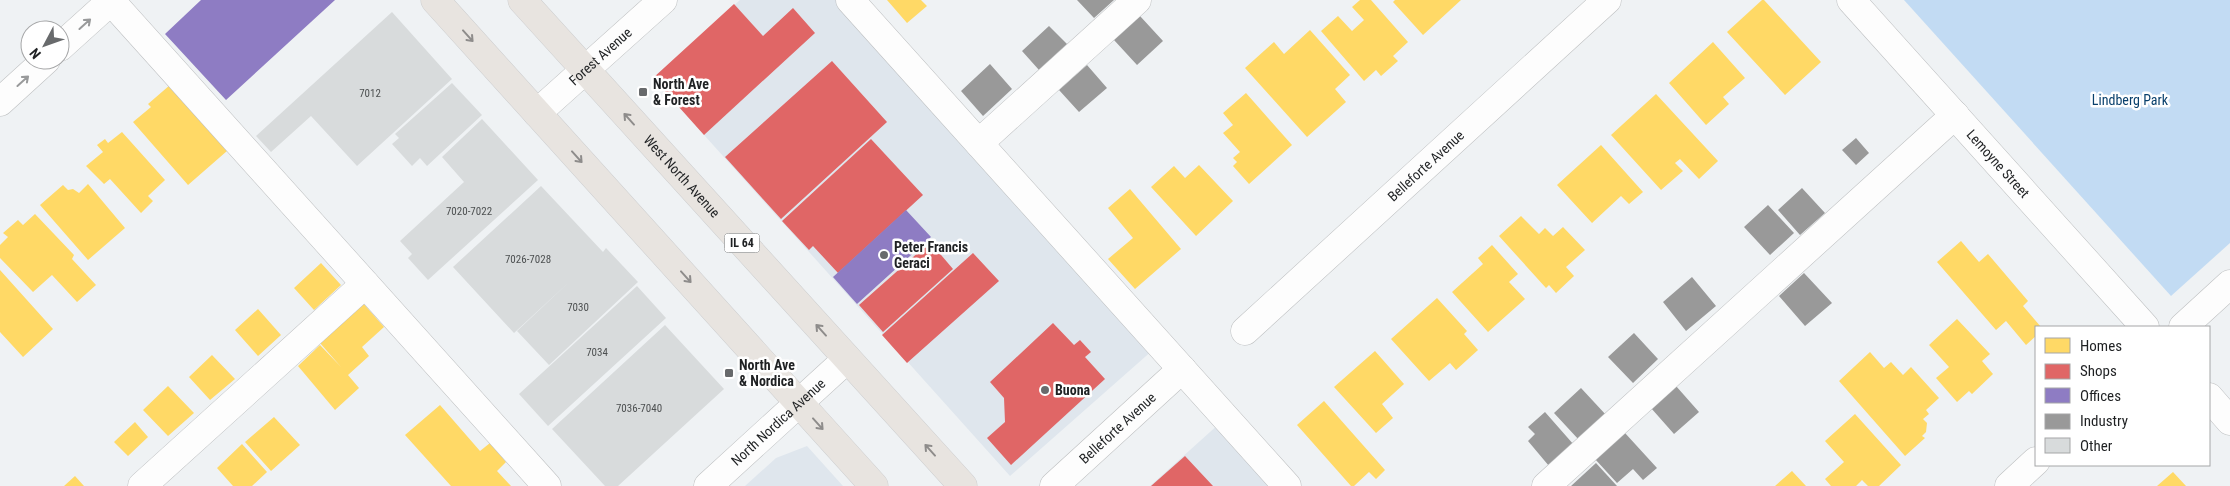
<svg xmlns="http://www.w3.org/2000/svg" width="2230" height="486" viewBox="0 0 2230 486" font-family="'Roboto Condensed',sans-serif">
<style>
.built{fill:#dfe6ed}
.green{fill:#c2dbf3}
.homes{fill:#ffd966}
.shops{fill:#e06666}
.offices{fill:#8e7cc3}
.industry{fill:#999}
.building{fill:#d8dbdc}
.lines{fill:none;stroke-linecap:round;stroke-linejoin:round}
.minor-casing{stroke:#bdbfc0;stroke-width:29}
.major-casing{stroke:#cdcecf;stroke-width:29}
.minor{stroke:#fdfdfd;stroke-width:28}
.major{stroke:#e8e4e0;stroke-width:28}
.oneway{stroke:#999a9b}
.oneway2{stroke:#8e8c8b}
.poi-dot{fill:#686a6c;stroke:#fff;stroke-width:2}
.labels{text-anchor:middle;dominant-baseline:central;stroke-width:5;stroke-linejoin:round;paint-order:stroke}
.number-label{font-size:11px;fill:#4d5051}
.shield{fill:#fff;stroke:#626465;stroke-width:1}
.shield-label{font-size:12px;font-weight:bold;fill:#1f2123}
.street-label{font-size:14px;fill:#1f2123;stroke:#fff}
.poi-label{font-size:14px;font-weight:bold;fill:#1f2123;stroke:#fff;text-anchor:start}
.park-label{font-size:14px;fill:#09406c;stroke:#fff}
</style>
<rect width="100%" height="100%" fill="#eff2f4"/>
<path class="built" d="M740 0H840L1154 349 1010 476 653 78Z
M1220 423 1276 486H1150Z
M807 446 843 486H745L776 458Z"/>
<path class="green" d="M1904 0H2230V243L2171 296Z"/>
<path class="homes" d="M887 0H921L927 6 907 23Z
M1360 0H1371L1408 42 1393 56 1398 61 1381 76 1376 70 1364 81 1321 31 1338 16 1352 31 1364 20 1352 7Z
M1395 0H1461L1423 35 1393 2Z
M1762 0H1764L1821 62 1785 95 1727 32Z
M1310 30 1350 75 1335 89 1346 102 1307 137 1245 68 1274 42 1284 54Z
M1713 42 1745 78 1723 97 1729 104 1706 125 1669 83Z
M170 85 227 151 188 185 133 122 151 107 148 104Z
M1246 93 1292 145 1249 184 1233 166 1237 162 1233 158 1240 152 1223 133 1233 125 1223 113Z
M1656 94 1718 161 1699 179 1680 159 1675 163 1683 171 1661 190 1611 135Z
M122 132 165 180 148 196 153 201 141 213 110 179 104 184 86 166 103 152 97 145 105 139 108 143Z
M1601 145 1643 192 1629 204 1621 196 1592 223 1557 185Z
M1199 165 1233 201 1196 236 1151 187 1174 166 1185 178Z
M88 184 125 228 88 260 40 205 63 185 68 190 73 189 79 193Z
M1130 189 1181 249 1135 289 1108 259 1133 238 1108 208Z
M35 214 74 255 72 259 96 285 77 302 52 275 33 292 0 258V245L8 237 3 233 18 220 23 225Z
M1521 216 1539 234 1545 228 1553 236 1563 227 1585 250 1566 267 1574 276 1556 293 1549 285 1546 288 1499 236Z
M1961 241 1979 262 1988 254 2028 301 2023 306 2041 327H2036V336L2026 345 2006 321 1996 330 1937 262Z
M1492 245 1518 274 1509 282 1525 299 1488 332 1452 292 1483 264 1478 258Z
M321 263 341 285 314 310 294 288Z
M0 270 53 329 23 357 0 332Z
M1437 298 1467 331 1464 334 1478 350 1456 370 1450 363 1429 381 1391 339Z
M363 303 384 327 362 347 369 356 348 375 359 388 335 410 298 366 320 345 341 367 320 343Z
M258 309 281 335 258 356 235 330Z
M1957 319 1990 354 1982 361 1993 374 1972 394 1969 391 1957 402 1936 378 1949 367 1929 345Z
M1375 351 1404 384 1382 404 1393 418 1376 433 1334 387Z
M1870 352 1884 368 1891 362 1903 375 1911 367 1939 398 1926 410 1929 414 1923 419 1927 423 1926 432 1922 436 1925 438 1905 456 1839 381Z
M212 355 235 379 210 400 189 377Z
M168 386 194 413 168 436 143 410Z
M1324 401 1385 470 1376 479 1369 472 1354 486H1351L1297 425Z
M440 405 480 451 490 443 506 462 497 471 511 486H451L405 435Z
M1855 414 1901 465 1879 486H1868L1862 480 1856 486H1831L1825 479 1844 462 1825 441Z
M274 417 300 445 271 471 245 442Z
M135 422 148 437 128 456 114 442Z
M242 444 267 472 252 486H233L217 468Z
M1792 471 1806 486H1775Z
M2173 472 2186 486H2157Z
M75 476 84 486H64Z"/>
<path class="shops" d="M734 4 763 36 793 8 815 33 704 135 653 78Z
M832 61 887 122 781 219 725 157Z
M871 139 923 195 838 273 813 246 809 250 782 221Z
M930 242 953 269 883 332 859 305Z
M973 253 999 281 907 363 882 335Z
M1053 323 1074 345 1080 340 1091 352 1085 357 1105 379 1011 465 987 438 1005 422 1004 398 990 382Z
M1185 456 1213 486H1151Z"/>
<path class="offices" d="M201 0H335L226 100 165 34Z
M906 210 931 237 857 304 833 277Z"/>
<path class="industry" d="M1077 0H1114L1094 18Z
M1140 16 1163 41 1137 65 1114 40Z
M1049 26 1067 44 1039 70 1022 51Z
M990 64 1012 89 983 116 961 91Z
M1087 65 1107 88 1079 112 1059 90Z
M1856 138 1869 153 1856 165 1842 150Z
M1802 188 1825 213 1800 235 1778 210Z
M1768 205 1794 233 1770 255 1744 227Z
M1804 273 1832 303 1805 326 1779 296Z
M1692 277 1716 306 1686 331 1663 302Z
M1634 333 1658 359 1633 383 1608 357Z
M1676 386 1699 412 1674 434 1651 408Z
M1581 388 1607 416 1579 440 1554 413Z
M1545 412 1574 445 1549 466 1528 441 1535 434 1528 427Z
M1625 433 1657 468 1643 480 1633 469 1617 483 1595 459Z
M1596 463 1617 486H1571Z"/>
<path class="building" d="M392 12 452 79 357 166 311 116 271 152 256 136Z
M452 83 482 115 427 166 420 158 412 166 392 144 399 138 395 134Z
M482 119 538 180 428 280 408 258 412 254 400 241 464 182 442 157Z
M541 186 603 252 606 248 638 282 549 365 517 331 568 283 514 333 453 267Z
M637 286 666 318 548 426 519 394Z
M665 325 724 389 618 486H605L552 429Z"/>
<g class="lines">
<g class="minor-casing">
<g id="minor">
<path d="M110 0 547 486"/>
<path d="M850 0 1287 486"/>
<path id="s1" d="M1851 0 2145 327"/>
<path d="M60 47 112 0"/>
<path d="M0 102 46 60"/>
<path id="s2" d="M537 113 663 0"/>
<path d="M979 143 1137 0"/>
<path d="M2183 327 2230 284"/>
<path id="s3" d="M1245 331 1607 0"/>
<path d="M2209 397 2230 421"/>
<path d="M142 486 365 284"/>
<path id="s4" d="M708 486 847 359"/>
<path id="s5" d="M1054 486 1182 369"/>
<path d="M1546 486 1955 115"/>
<path d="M2009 486 2036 461"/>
</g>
</g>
<g class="major-casing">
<g id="major">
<path d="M435 0 874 486"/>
<path id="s6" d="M522 0 963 486"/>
</g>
</g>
<use href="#minor" class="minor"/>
<use href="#major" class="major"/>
</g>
<defs><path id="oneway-shaft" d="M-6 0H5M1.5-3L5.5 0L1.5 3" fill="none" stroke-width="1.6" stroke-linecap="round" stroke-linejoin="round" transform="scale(1.25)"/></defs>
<g class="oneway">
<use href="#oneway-shaft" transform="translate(85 24) rotate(-42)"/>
<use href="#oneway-shaft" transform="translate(23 81) rotate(-42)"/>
</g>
<g class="oneway2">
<use href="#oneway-shaft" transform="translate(468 36) rotate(48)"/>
<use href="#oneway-shaft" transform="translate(629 119) rotate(-132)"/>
<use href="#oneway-shaft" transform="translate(577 157) rotate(48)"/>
<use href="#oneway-shaft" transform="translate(686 277) rotate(48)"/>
<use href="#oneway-shaft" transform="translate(821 330) rotate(-132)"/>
<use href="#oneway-shaft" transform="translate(818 424) rotate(48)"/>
<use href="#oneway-shaft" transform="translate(930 450) rotate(-132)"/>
</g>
<g class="poi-dot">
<rect x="638" y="87" width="10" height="10" rx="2.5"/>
<circle cx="884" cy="255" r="5"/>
<rect x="724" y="368" width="10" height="10" rx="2.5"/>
<circle cx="1045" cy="390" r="5"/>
</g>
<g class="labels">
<g class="number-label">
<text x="370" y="93">7012</text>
<text x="469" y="211">7020-7022</text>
<text x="528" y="259">7026-7028</text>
<text x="578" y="307">7030</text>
<text x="597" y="352">7034</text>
<text x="639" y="408">7036-7040</text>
</g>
<rect class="shield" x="724.5" y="233.5" width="35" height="19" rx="4"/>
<g class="shield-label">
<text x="742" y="243">IL 64</text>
</g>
<g class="street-label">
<text stroke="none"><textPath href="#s2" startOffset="85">Forest Avenue</textPath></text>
<text stroke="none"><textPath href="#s1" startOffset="220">Lemoyne Street</textPath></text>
<text stroke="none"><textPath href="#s3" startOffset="245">Belleforte Avenue</textPath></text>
<text stroke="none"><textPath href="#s6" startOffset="238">West North Avenue</textPath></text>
<text stroke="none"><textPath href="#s4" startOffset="95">North Nordica Avenue</textPath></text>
<text stroke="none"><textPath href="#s5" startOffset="86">Belleforte Avenue</textPath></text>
</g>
<g class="poi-label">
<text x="653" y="84">North Ave<tspan x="653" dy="16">&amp; Forest</tspan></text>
<text x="894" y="247">Peter Francis<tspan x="894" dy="16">Geraci</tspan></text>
<text x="739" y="365">North Ave<tspan x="739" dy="16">&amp; Nordica</tspan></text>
<text x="1055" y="390">Buona</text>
</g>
<g class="park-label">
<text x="2130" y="100">Lindberg Park</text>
</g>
</g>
<rect x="2035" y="326" width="175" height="140" fill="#ffffff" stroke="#a5a6a7"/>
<rect x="2045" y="338" width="25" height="15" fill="#ffd966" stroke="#a5a6a7"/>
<text x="2080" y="351" font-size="15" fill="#1f2123">Homes</text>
<rect x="2045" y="364" width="25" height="15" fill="#e06666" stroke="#a5a6a7"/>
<text x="2080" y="376" font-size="15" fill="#1f2123">Shops</text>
<rect x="2045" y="388" width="25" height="15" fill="#8e7cc3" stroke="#a5a6a7"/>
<text x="2080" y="401" font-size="15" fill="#1f2123">Offices</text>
<rect x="2045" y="414" width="25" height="15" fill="#999999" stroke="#a5a6a7"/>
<text x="2080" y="426" font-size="15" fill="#1f2123">Industry</text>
<rect x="2045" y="438" width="25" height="15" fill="#d8dbdc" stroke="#a5a6a7"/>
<text x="2080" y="451" font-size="15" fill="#1f2123">Other</text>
<g transform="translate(45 45) rotate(229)"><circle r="24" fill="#ffffff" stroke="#a5a6a7"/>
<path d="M0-4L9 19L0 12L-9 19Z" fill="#686a6c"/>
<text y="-8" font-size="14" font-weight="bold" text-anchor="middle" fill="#1f2123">N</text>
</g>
</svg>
